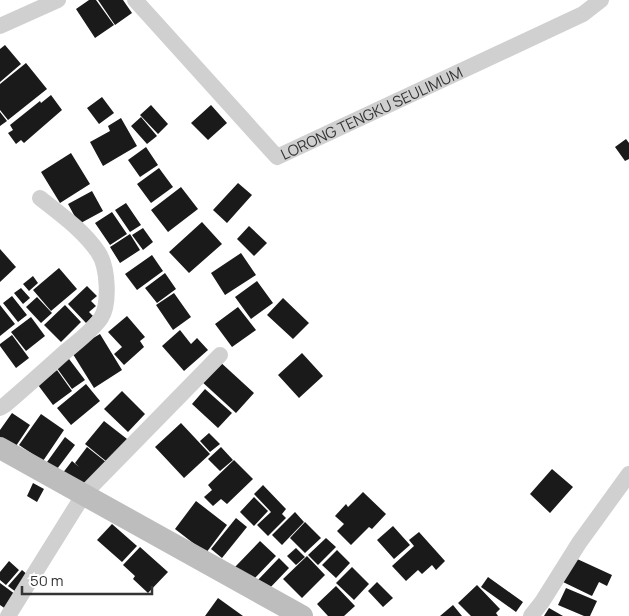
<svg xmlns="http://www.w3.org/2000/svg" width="629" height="616" viewBox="0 0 629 616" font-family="Manrope,sans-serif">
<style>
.building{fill:#1a1a1a}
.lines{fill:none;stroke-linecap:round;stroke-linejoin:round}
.street{stroke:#d0d0d0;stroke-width:16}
.secondary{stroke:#bdbdbd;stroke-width:22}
.labels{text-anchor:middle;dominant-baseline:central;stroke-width:5;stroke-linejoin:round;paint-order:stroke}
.street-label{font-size:15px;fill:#333;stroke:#fff}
</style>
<rect width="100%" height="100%" fill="#fff"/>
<path class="building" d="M89 0H96L114 25 95 38 76 9Z
M98 0H123L132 13 115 25Z
M5 45 21 64 0 82V49Z
M26 63 47 89 8 120 0 110V84Z
M51 95 62 110 24 143 21 140 16 144 8 133 13 130 10 125 40 101 41 103Z
M102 97 114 113 99 124 87 108Z
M151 105 168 124 158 134 140 115Z
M211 105 227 123 208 140 191 123Z
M0 112 7 121 0 126Z
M141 117 157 136 147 144 131 126Z
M121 118 137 146 103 166 90 142 110 131 108 126Z
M626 139 629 143V159L625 161 615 147Z
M146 147 158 165 140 177 128 160Z
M71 153 90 184 60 203 41 172Z
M159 168 173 187 151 203 137 184Z
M238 183 252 195 227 223 213 210Z
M181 187 198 209 168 232 151 210Z
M92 191 103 211 79 224 68 204Z
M126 203 141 225 130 232 115 210Z
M112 212 127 234 110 245 95 223Z
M202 222 222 244 189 273 169 252Z
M249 226 267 243 254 256 237 239Z
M143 228 153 242 143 250 132 235Z
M130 234 140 250 120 263 110 247Z
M0 249 16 267 0 282Z
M241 253 256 275 225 295 211 273Z
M152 255 163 271 137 290 125 274Z
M59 268 77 289 51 311 33 290Z
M165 273 176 289 157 303 145 288Z
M33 276 38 283 29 291 23 284Z
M257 281 273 303 251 319 235 297Z
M87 286 97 296 91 301 96 306 89 312 93 316 86 323 68 304Z
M21 288 30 298 23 304 14 293Z
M174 293 191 317 173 330 156 305Z
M12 296 27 315 18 322 3 303Z
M37 297 52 313 41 323 26 307Z
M283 298 309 323 293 339 267 315Z
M0 305 15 324 0 336Z
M65 305 81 322 61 342 44 325Z
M238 307 256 330 232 347 215 324Z
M127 316 145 337 140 341 144 347 124 365 114 354 122 347 108 332Z
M31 317 45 336 26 351 11 332Z
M180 330 191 344 197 338 208 350 184 371 162 346Z
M100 334 122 370 94 388 71 351Z
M12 335 29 358 16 368 0 346V344Z
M302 353 323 376 299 398 278 375Z
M66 355 85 380 72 389 54 364Z
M218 360 254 393 236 413 200 380Z
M57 370 72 391 53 405 38 385Z
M86 384 100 401 71 425 57 408Z
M205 389 232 413 218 428 192 404Z
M122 391 145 414 128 432 104 409Z
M12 413 30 425 14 449 0 440V430Z
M41 414 64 430 43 461 19 445Z
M104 421 136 446 117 470 85 444Z
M181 423 210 454 184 478 155 447Z
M209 433 220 444 210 452 200 441Z
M65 437 75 445 57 469 47 462Z
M87 447 116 470 88 495 62 474 72 461 79 467 75 463Z
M221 447 233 460 220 471 208 459Z
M234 460 253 479 227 504 221 499 213 506 204 497 212 490 208 485Z
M552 469 573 487 550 513 530 494Z
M33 483 44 489 37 502 27 496Z
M263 485 286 509 282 514 286 518 268 536 257 525 271 512 254 494Z
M363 492 386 514 372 529 369 527 351 545 337 531 344 524 335 516 346 504 348 507Z
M254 497 268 511 254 526 240 512Z
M196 501 227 525 206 553 175 529Z
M295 512 304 522 282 545 272 535Z
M236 518 247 527 222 558 211 549Z
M305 522 321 538 305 553 290 538Z
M112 524 137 546 122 562 97 540Z
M393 526 410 545 394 559 377 540Z
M419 532 445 561 436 570 432 565 422 574 418 570 406 581 392 566 414 546 409 540Z
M326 538 336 547 318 565 308 555Z
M260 541 276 556 251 582 235 567Z
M140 547 168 572 148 593 133 579 135 576 123 565Z
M296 548 305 557 296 565 287 556Z
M337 550 350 563 336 578 322 565Z
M307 556 325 575 302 598 283 579Z
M279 558 289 568 266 592 256 582Z
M575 558 612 575 607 586 599 582 592 596 563 582Z
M9 561 19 570 6 585 0 580V572Z
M352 567 369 584 354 600 336 583Z
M22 570 29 576 16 592 8 586Z
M488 577 523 602 516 612 481 587Z
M377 582 393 598 383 607 368 591Z
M0 583 23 600 13 614 0 605Z
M477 585 500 609 496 613 498 616H471L458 603Z
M336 586 355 606 344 616H328L317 604Z
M566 588 597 601 590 616H584L558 605Z
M218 598 243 616H205Z
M453 605 462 616H440Z
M549 608 563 616H544Z"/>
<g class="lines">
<g class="street">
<path id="s1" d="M135 0 277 157 583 14 601 0"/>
<path d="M0 26 58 0"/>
<path d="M0 408 5 405C25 388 45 370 65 352 77 342 92 331 101 318 110 304 108 266 98 252 83 230 60 214 40 198"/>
<path d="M8 616 84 494 220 355"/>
<path d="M531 616 542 602 579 543 629 474"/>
</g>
<path class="secondary" d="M0 448 302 616"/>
</g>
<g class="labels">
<g class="street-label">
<text stroke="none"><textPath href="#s1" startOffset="316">LORONG TENGKU SEULIMUM</textPath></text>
</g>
</g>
<path d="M22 586v8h130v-8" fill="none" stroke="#333333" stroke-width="2.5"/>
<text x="30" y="586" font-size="15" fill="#333333" stroke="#ffffff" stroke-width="4" paint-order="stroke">50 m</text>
</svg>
